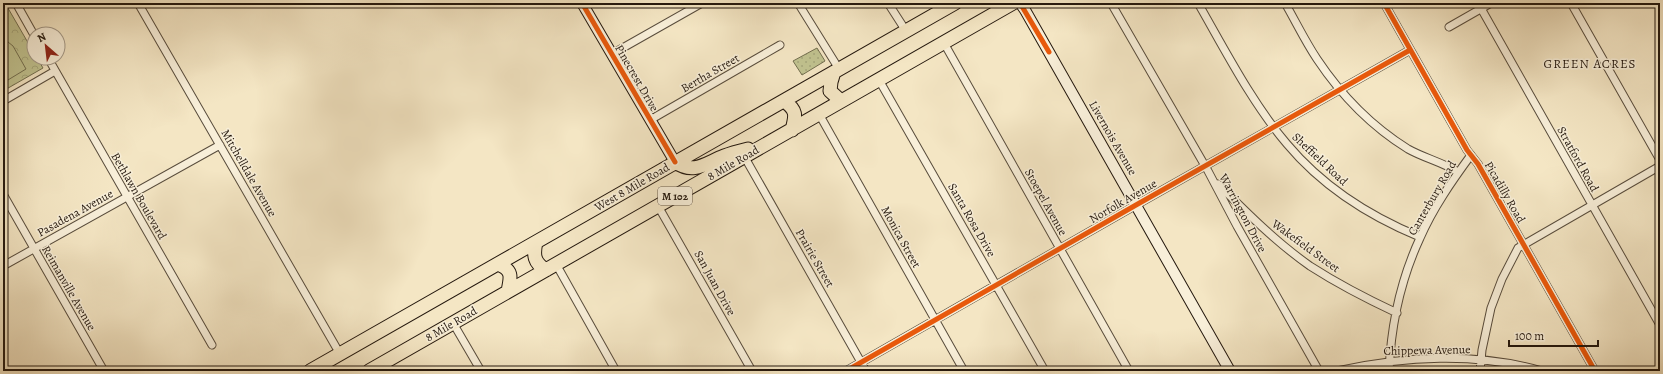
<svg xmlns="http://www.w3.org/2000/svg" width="1663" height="374" viewBox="0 0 1663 374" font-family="Alegreya,serif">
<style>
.grass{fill:url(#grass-dots);stroke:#726e4f}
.forest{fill:url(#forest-crowns);stroke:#726e4f}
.garden{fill:#c1c390;stroke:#726e4f}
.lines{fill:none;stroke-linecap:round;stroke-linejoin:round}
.street-casing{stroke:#584c3c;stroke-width:9}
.secondary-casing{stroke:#24180e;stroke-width:12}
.highway-casing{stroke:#24180e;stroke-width:15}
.street{stroke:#f8efd9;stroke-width:7}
.secondary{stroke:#f8efd9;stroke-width:10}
.highway{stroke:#f4e6c4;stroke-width:13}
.cycleway-casing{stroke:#f8efd9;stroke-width:8}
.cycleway{stroke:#e8590c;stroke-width:5}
.labels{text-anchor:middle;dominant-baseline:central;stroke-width:3;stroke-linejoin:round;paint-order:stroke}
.shield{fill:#f8efd9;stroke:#64584b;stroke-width:1}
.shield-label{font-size:11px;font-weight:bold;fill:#24180e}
.street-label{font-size:12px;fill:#24180e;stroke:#f8efd9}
.neighbourhood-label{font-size:13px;letter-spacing:1px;fill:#24180e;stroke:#f8efd9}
</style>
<defs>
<pattern id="grass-dots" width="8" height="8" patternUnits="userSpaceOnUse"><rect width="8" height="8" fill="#c1c390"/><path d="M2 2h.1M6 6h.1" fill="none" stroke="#a6a77b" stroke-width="1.8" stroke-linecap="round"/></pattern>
<pattern id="forest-crowns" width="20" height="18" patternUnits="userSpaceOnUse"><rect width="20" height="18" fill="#c1c390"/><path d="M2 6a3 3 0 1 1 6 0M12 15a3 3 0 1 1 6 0" fill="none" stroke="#a6a77b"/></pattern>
</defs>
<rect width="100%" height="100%" fill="#f4e6c4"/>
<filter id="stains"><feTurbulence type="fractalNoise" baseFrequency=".005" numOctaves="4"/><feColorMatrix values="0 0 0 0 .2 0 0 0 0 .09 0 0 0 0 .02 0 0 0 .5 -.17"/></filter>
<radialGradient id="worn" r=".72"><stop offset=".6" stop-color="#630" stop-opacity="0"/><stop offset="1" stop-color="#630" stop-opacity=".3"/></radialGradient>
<path class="grass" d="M817 48 825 61 802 75 793 61Z"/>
<path class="forest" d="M3 3H5L34 53V58H37L43 68 3 91Z"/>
<path class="garden" d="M3 38 13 46 26 69 3 83Z"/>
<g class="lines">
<g class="street-casing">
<path id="street" d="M16 3 34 35
M138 3 340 354
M798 3 839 69
M888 3 906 31
M1111 3 1208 171 1237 226 1319 371
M1198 3C1225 50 1252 103 1287 144 1323 187 1369 216 1420 237
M1285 3C1296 22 1305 41 1317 59 1341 95 1371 126 1408 149 1424 158 1442 162 1458 172
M1384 3 1467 150 1478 164 1595 371
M1478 3 1660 325
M1571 3 1660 160
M1449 27 1491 3
M944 43 1129 371
M612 54 702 3
M48 58 212 345
M879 80 1045 371
M3 101 55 71
M819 114 964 371
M650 120 780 45
M744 156 866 371
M1218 184C1247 213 1276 242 1310 266 1338 284 1367 299 1397 313
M3 194 104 371
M658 206 752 371
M556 264 616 371
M3 266 220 145
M453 323 481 371
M846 371 1136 205 1410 50
M1337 371C1403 356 1477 352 1542 371
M1389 371C1391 326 1401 279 1420 238 1433 208 1452 181 1471 155
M1480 371 1482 350 1491 308 1502 279 1518 248 1660 166"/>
</g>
<g class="secondary-casing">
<path id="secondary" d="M582 3 675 162
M1020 3 1025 10 1230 371"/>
</g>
<g class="highway-casing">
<path id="highway" d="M834 72 831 82 830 91 841 101
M784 101C797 110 796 115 792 130
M675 162C694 175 706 163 724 156 732 153 740 151 748 149
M536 242C533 255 534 263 546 270
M498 264C513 270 511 277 508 291
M310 371 955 3
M369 371 1013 3"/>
</g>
<use href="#street" class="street"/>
<use href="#secondary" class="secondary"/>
<use href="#highway" class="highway"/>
<g class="cycleway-casing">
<path id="cycleway" d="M582 3 675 162
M1020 3 1049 52
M1384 3 1467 150 1478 164 1595 371
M846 371 1136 205 1410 50"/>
</g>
<use href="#cycleway" class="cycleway"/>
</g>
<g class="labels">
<rect class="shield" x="658" y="187" width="34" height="18" rx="3"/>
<g class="shield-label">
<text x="675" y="196">M 102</text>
</g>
<g class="street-label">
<text transform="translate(710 73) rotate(-30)">Bertha Street</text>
<text transform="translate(637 78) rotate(60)">Pinecrest Drive</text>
<text transform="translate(1113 138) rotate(60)">Livernois Avenue</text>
<text transform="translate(1320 159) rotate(43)">Sheffield Road</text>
<text transform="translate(1578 159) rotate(61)">Stratford Road</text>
<text transform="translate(733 163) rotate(-30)">8 Mile Road</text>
<text transform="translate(249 173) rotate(60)">Mitchelldale Avenue</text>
<text transform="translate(632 187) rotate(-30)">West 8 Mile Road</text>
<text transform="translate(1505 192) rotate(60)">Picadilly Road</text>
<text transform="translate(139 196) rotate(60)">Bethlawn Boulevard</text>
<text transform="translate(1432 198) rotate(-60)">Canterbury Road</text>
<text transform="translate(1123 201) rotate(-30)">Norfolk Avenue</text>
<text transform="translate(1046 202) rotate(61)">Stoepel Avenue</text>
<text transform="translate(75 213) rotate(-29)">Pasadena Avenue</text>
<text transform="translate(1243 213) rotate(62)">Warrington Drive</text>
<text transform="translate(972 220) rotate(60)">Santa Rosa Drive</text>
<text transform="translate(901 237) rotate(61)">Monica Street</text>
<text transform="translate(1306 246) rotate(36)">Wakefield Street</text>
<text transform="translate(815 258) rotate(60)">Prairie Street</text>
<text transform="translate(715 283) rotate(61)">San Juan Drive</text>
<text transform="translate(69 288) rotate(60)">Reimanville Avenue</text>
<text transform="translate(451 324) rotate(-30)">8 Mile Road</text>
<text transform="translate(1427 350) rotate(-1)">Chippewa Avenue</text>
</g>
<g class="neighbourhood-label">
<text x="1590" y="63">GREEN ACRES</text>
</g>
</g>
<rect width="1663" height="374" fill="none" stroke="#f4e6c4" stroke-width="16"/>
<rect x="4" y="4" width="1655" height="366" fill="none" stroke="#24180e" stroke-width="2"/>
<rect x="8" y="8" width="1647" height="358" fill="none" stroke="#24180e"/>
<g transform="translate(46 46) rotate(332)"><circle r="19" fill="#f8efd9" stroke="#a39988"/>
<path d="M0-3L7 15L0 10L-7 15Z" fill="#8f2418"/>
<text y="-6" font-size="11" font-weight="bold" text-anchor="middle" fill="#24180e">N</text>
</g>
<path d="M1509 340v6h89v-6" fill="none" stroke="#24180e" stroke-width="2"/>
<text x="1515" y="340" font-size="12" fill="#24180e" stroke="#f8efd9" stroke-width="3" paint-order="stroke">100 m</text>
<rect width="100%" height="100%" filter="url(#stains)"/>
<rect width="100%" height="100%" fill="url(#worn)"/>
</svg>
